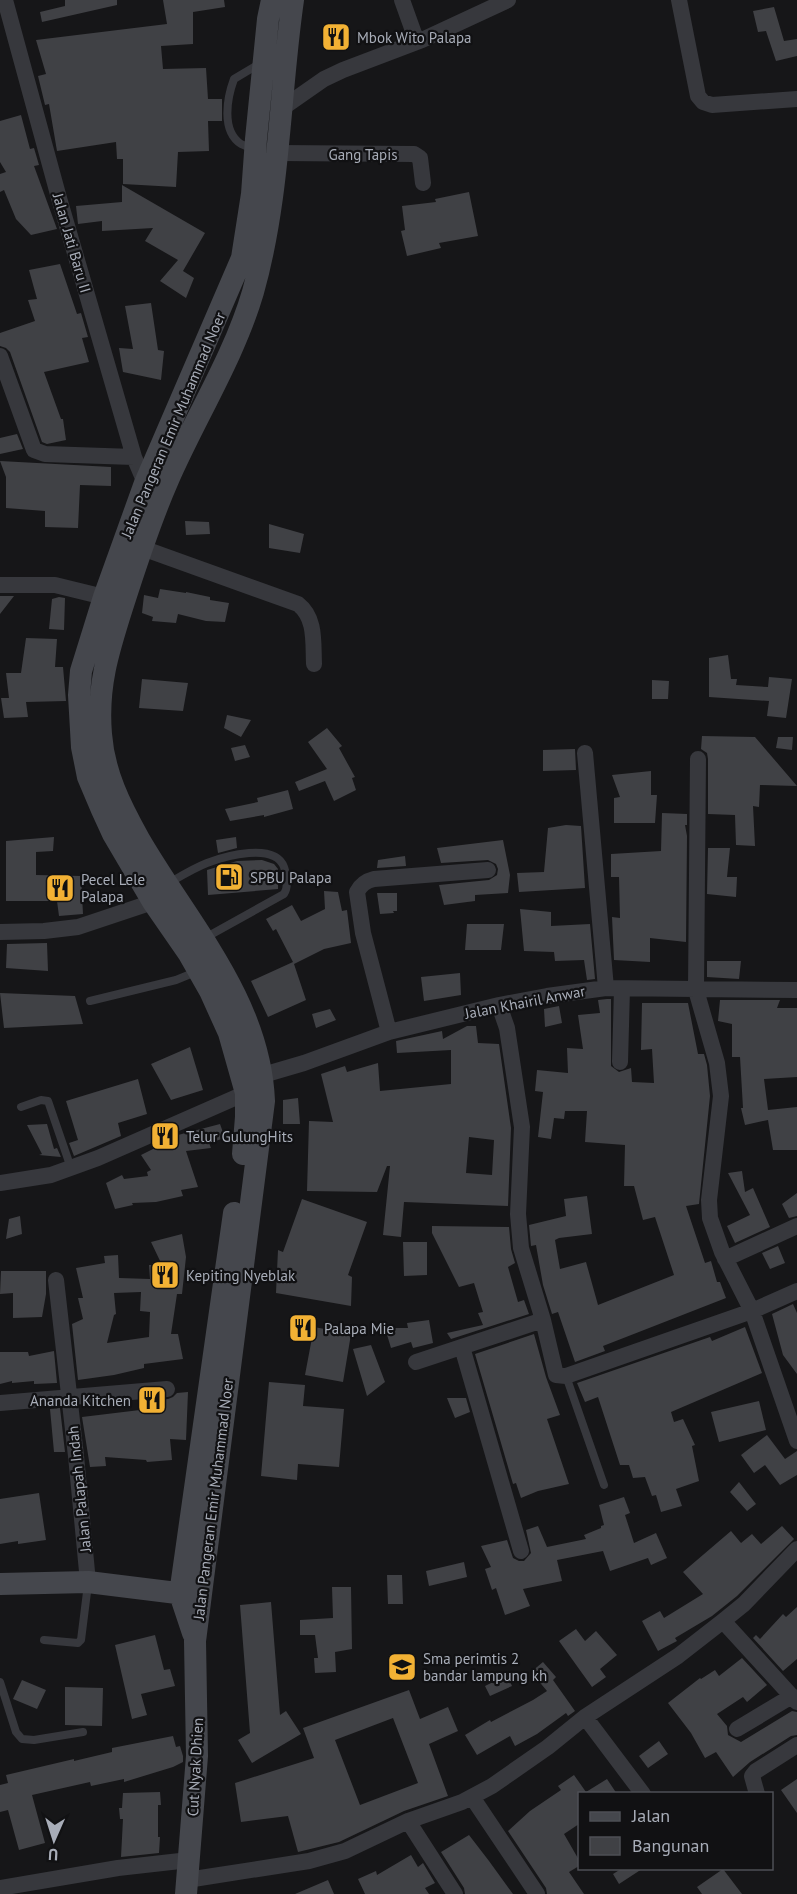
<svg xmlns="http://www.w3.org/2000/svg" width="797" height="1894" viewBox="0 0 797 1894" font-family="'PT Sans',sans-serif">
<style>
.building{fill:#404145;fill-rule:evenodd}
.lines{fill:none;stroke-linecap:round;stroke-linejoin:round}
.lane{stroke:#37383d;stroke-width:8}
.street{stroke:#37383d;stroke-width:16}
.secondary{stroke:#45474d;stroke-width:22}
.labels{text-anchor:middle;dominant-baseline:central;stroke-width:4.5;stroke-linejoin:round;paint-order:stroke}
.poi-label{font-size:15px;fill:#a8adb8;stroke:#111113;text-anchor:start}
.street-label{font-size:15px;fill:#a8adb8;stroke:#111113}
</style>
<rect width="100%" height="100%" fill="#161618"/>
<path class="building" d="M65 0H117V5L42 22 40 12 65 6Z
M163 0H224L225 7 193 12V44L161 46 163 69 206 68 208 99H222V121H208L209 151 178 152 176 187 123 184V159H117L116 142 57 151 49 104 45 105 38 76 46 74 36 40 167 24Z
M774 7 784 41 797 39V56L776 61 766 31 758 32 753 11Z
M21 115 30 149 34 148 39 165 34 166 57 229 31 235 16 219 4 190 0 192V174L6 172 0 162V121Z
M122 185 205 233 183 271 194 278 186 298 160 281 178 260 145 241 153 228 102 231V221L78 224 76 206 122 202Z
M469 192 478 236 439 243 441 248 407 256 401 231 405 230 402 206 436 202 435 199Z
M60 264 77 314 81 313 88 337 82 338 89 362 44 372 61 419H63L66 440 47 444 42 442 10 352 6 348 0 346V333L35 321 28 300 37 299 29 270Z
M151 303 158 350 164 351 161 380 123 372 119 348 133 349 125 306Z
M17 434 23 449 0 454V438Z
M0 461 111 467V486L80 485 78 528 45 527V511L6 508V477Z
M185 521 209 522 210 534 186 535Z
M269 524 304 534 300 553 269 548Z
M160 589 186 593V592L210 597V600L229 603 225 622 206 621 178 614 176 623 152 621 153 617 142 613 144 595 158 598Z
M0 596H14L0 614Z
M59 597 65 598 64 630 49 629 52 599Z
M26 638 57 639 55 667H63L66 701 26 702 28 717 4 718 1 698H9L6 673H21Z
M728 655 731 679H737L736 685 768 687 769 677 792 679 786 718 767 716 769 701 709 697V658Z
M142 679 188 683 183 711 139 708Z
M652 680 669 681 668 699H652Z
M227 715 251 720 241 737 224 728Z
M327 728 342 746 339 748 355 777 352 778 356 790 334 801 325 781 299 791 295 782 327 769 308 742Z
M702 736 755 737 797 786 760 785 759 807 753 806 755 846 736 845 735 815 708 814V759L707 753 701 749Z
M778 737H793L792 750 776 748Z
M245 745 250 757 235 761 231 748Z
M575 749 576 770 543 771V750Z
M651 771V795H657L655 823H614V798L620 797 612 775Z
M288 790 293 809 264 817V815L230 821 225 809 258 802 257 798Z
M662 813 687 814V825H685L687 836 686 942 650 938V962L614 960 612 917 620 918 619 877H611V854L661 851Z
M566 825 581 826 585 888 519 892 517 873 544 872 548 828Z
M54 837 53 851 36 852V875L81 876 83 914 59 916 57 901H6V841Z
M236 837 237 848 218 853 216 840Z
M503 840 510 875 508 893 475 895V901L444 905 439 885 489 880 497 875 498 869 496 864 488 860 441 863 437 848Z
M708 848H730L727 877H737L736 897 707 894Z
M405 856 406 866 377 868 378 860Z
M262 860 274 864 278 869V889L208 895 207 870 237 861Z
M324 891 338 892 342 911 347 910 351 943 324 949 294 964 306 1000 268 1017 251 981 293 962 276 929 273 931 266 919 292 905 301 921 325 909Z
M377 893H397V911H393L394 913 380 914Z
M520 909 551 912V926L590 924 595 979 587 980 584 960 555 961 554 952 524 951Z
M467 924H504L501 950H465Z
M47 943 48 971 6 968 7 944Z
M707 961H741L739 979 707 977Z
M460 973 461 995 424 1001 421 977Z
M0 993 75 996 83 1024 4 1028Z
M607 999H611V1066L619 1072 631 1068 632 1082 654 1083 652 1049 641 1050 642 1003H688L698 1054H704L707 1065 710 1096 699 1204 686 1206 705 1263 711 1261 717 1282H720L726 1298 603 1346 605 1351 575 1362 558 1312 552 1314 543 1285 536 1245 531 1246 529 1225 566 1216 564 1199 587 1196 592 1234 559 1238 555 1240 560 1269 586 1262 598 1305 674 1275 655 1217 643 1220 634 1186H624L625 1145 585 1142 587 1111H565L564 1119 554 1118 551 1139 538 1137 543 1092 535 1091 537 1070 568 1073 567 1048 583 1049 578 1015 600 1013 598 1000Z
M720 1000H780L777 1008H797V1077L764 1079 768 1110 797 1107V1150H773L768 1120 745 1125 741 1108H743L740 1057H732V1024L718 1021Z
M559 1006 562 1023 545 1027 544 1009Z
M330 1009 336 1020 316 1028 312 1014Z
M467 1026H476L478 1043 499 1044 511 1128 508 1206 404 1202 401 1237 383 1235 390 1166H387L377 1192 307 1191 309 1121 333 1122 321 1074 345 1066 347 1072 378 1063 380 1091 451 1084V1050L397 1053 396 1041 442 1031 443 1039ZM469 1137 494 1140 492 1175 466 1173Z
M190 1047 203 1090 171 1100 151 1064Z
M138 1079 147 1114 118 1123 121 1136 74 1156 69 1143 78 1140 66 1101Z
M298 1098 300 1124H283V1100Z
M47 1124 54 1149 57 1148 61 1157 39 1155 42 1154 27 1125Z
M220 1124 225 1138 209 1143 211 1148 186 1151 198 1187 181 1190 183 1196 156 1202 132 1203 133 1205 115 1209 106 1183 122 1175 124 1179 148 1176 147 1172 151 1170 141 1155 163 1144 162 1142 178 1135Z
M742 1171 745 1192 753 1188 770 1227 735 1243 727 1226 750 1215 728 1173Z
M797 1193V1216L789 1218 782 1204Z
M302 1199 367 1222 348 1275 352 1277 351 1306 276 1293 278 1250 283 1252Z
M20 1216 22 1234 6 1239 9 1219Z
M432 1226 509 1227 511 1249 515 1263 508 1267 518 1302 524 1300 529 1314 451 1339 447 1333 483 1325 478 1313 483 1312 474 1283 459 1287 432 1233Z
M182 1234 186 1257 182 1294H177L171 1334H178L183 1359 144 1364V1368L114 1375 78 1380 72 1324 83 1319 78 1298H83L76 1268 105 1263 104 1256 118 1255 119 1278 150 1279 149 1265H162L151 1242ZM141 1292 140 1311 150 1312 149 1337 107 1343 114 1315 116 1314 114 1293Z
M403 1242H427V1275L404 1276Z
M778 1246 785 1263 770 1269 762 1253Z
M1 1271H46V1294L42 1317 13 1318V1293L0 1294Z
M793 1304 797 1313V1374L783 1355 772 1314Z
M429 1320 433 1343 413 1348 411 1342 391 1348 385 1328H408L407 1323Z
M314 1327 351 1334 343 1382 305 1375Z
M745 1327 762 1373 671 1412 674 1422 683 1419 695 1445 692 1446 699 1481 676 1489 682 1506 661 1512 656 1495 652 1496 645 1477 633 1478 629 1465H620L598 1397 585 1402 577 1383 710 1337 712 1341Z
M534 1334 546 1377 560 1415 547 1419 569 1484 538 1491 521 1498 516 1483 513 1484 475 1354Z
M371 1345 385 1382 367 1396 353 1349Z
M54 1351 57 1383 34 1384V1381L12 1383V1381L0 1384V1352H28L29 1356Z
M269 1382 305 1385 303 1406 344 1409 339 1467 298 1464 297 1480 261 1476Z
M188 1392 186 1440 170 1439 172 1460 147 1462 146 1460 105 1457 106 1466 90 1467 82 1417 140 1410 138 1402 168 1399 173 1397 177 1393Z
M447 1398H466L470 1412 455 1418Z
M759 1401 766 1430 719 1442 711 1412Z
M60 1408 65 1452H54L50 1409Z
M767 1435 785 1459 797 1451V1475L780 1485 765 1465 754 1473 741 1455Z
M739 1482 756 1504 747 1511 730 1492Z
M39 1493 46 1540 18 1544V1541L0 1544V1499Z
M624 1497 630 1513 625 1515 634 1543 656 1533 667 1558 651 1565 648 1558 610 1571 603 1551 557 1560 562 1581 523 1589 530 1606 505 1615 496 1588 492 1590 485 1569 491 1567 481 1546 507 1540 513 1558 519 1561H524L531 1553 526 1530 538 1526 547 1547 586 1539 584 1535 601 1528V1526L604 1525 599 1505Z
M782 1526 794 1539 737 1596 712 1616 675 1638 677 1641 658 1651 642 1621 660 1611 664 1618 703 1594 683 1572 731 1531 741 1543 752 1534 761 1544Z
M464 1562 467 1577 429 1586 426 1571Z
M387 1575H402L403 1604H388Z
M332 1587H351L352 1649 335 1652 336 1672 315 1673 314 1658H318L315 1635H300V1620L333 1618Z
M271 1602 280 1715 286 1711 301 1734 252 1763 238 1740 250 1733 240 1605Z
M797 1607V1659L783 1671 753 1638 756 1635 760 1639 783 1614 786 1617Z
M576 1629 585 1641 596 1631 617 1655 600 1669 606 1677 592 1687 559 1641Z
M155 1635 164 1670 170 1669 175 1686 141 1694 147 1715 132 1719 115 1645Z
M742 1658 767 1685 747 1702 743 1697 717 1714 727 1726 728 1735 741 1742 792 1711 797 1712V1735L791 1736 750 1762 733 1777 716 1752 705 1758 691 1733 668 1703 700 1678 701 1679 715 1670 719 1676Z
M543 1662 556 1677 553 1680 575 1711 568 1716 566 1713 537 1734 515 1746 510 1736 477 1755 465 1735 490 1720 491 1722 533 1700 547 1691 531 1672Z
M503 1677H508L512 1686 490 1696 485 1686Z
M22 1680 46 1690 37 1709 13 1699Z
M65 1687 103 1688 102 1726 65 1725Z
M409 1690 420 1719 448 1707 458 1731 429 1744 448 1796 404 1811 339 1842 298 1852 288 1816 241 1822 235 1783 314 1758 303 1728ZM393 1718 418 1783 360 1805 335 1740Z
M173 1736 176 1747 180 1746 183 1756V1762L173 1767 124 1782V1779L91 1786 90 1782 32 1795 45 1843 19 1850 8 1810 0 1812V1785L8 1783 6 1775 74 1759V1761L112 1752V1748Z
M659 1741 668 1754 648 1768 639 1756Z
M574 1775 586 1792 607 1779 617 1794H579V1824L564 1834 579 1860V1866L569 1872 584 1894H547L546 1888 508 1831 530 1811 561 1790 558 1786Z
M797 1779V1813L781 1790Z
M160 1792 161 1805H158V1837H160L159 1853 121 1857 123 1819H120L119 1808H122L123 1793Z
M469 1835 489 1861 513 1894H465L464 1888 441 1852Z
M411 1855 418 1867 423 1863 435 1883 425 1888 429 1894H365L358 1879 376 1871 377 1875Z
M621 1869H642L619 1884 613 1874Z
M723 1869 742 1894H702L697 1887Z
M328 1880 334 1894H295Z"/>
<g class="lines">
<path class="lane" d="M255 150C250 147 245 146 241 144 221 131 227 98 234 79L261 63
M169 883C181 876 194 868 207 863 225 856 275 842 284 867 287 876 289 886 284 894L203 939
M90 1001 176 980 198 971
M21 1107 41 1100 48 1101 71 1168
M566 1376 604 1485
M44 1640 78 1643 81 1640 88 1584
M0 1682 16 1732 22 1739 34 1740 83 1732"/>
<path class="street" d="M5 0 59 198 134 457 145 483
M402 0 417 42
M679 0 698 96 703 102 712 105 797 99
M281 109 324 79 343 70 422 40 508 0
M278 153 414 154 420 158 423 183
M0 356 34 450 45 454 134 457
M131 544 298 604C316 618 313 642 314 664
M0 585H55L104 597
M585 753 606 988
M698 759 696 990 717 1063 721 1096 709 1200 710 1218 722 1252 752 1311 797 1441
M0 932 44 931 78 927 153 902
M499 1005 507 1028 522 1127 518 1214 521 1248 543 1320 556 1375 566 1376 752 1311 797 1291
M389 1032 363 933 357 892C361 884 366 881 374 879L488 870
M620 1062 622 989
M263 1075 304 1063 389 1032 499 1005 547 996 606 988 797 990
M0 1183 51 1175 98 1158 246 1093
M725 1259 797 1226
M56 1280 76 1456 88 1582
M462 1347 521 1551
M416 1362 543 1320
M0 1403 167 1389
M723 1621 797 1702
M585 1717 643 1794
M737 1729 792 1696
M757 1794 752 1776 756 1771 797 1745
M472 1797 537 1894
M408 1821 455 1894
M187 1880 309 1861 345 1851 408 1821 462 1802 492 1786 548 1747 585 1717 678 1656 723 1621 744 1604 797 1549
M0 1888 118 1868 189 1860"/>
<path class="secondary" d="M243 1154 246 1117V1093L229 1033 210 991 189 954 153 902 113 834 102 810 88 777 82 747 79 695 81 671 104 597 145 483 242 258 252 194 256 139 268 19 272 0
M0 1584 88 1582 193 1595
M193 1633 180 1594 234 1213
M186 1894 197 1756 195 1641 264 1101C260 1000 187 922 139 839 120 805 104 773 101 734 97 687 108 652 122 608 136 564 150 521 168 480 195 418 234 357 253 292 280 196 279 97 293 0"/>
</g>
<defs>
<g id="restaurant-square" transform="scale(1.5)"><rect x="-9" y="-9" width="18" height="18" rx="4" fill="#f2b134" stroke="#111113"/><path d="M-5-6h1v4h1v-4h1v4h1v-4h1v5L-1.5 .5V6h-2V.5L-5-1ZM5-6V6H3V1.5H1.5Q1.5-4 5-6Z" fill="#111"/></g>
<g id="fuel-square" transform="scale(1.5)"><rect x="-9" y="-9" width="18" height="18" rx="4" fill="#f2b134" stroke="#111113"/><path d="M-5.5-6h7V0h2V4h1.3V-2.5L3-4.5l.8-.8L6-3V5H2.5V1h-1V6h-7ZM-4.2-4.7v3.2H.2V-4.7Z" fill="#111"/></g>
<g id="school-square" transform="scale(1.5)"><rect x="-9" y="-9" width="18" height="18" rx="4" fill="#f2b134" stroke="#111113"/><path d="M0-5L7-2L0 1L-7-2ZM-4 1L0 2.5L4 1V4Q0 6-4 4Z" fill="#111"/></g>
</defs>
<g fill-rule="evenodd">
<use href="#restaurant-square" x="336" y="37"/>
<use href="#fuel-square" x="229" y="877"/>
<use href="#restaurant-square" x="60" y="888"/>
<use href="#restaurant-square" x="165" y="1136"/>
<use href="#restaurant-square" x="165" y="1275"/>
<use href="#restaurant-square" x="303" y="1328"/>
<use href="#restaurant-square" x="152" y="1400"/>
<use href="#school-square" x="402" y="1667"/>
</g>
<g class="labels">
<g class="poi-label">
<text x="357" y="37">Mbok Wito Palapa</text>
<text x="250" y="877">SPBU Palapa</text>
<text x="81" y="879">Pecel Lele<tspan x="81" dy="17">Palapa</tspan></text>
<text x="186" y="1136">Telur GulungHits</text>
<text x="186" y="1275">Kepiting Nyeblak</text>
<text x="324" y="1328">Palapa Mie</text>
<text x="131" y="1400" text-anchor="end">Ananda Kitchen</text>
<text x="423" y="1658">Sma perimtis 2<tspan x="423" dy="17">bandar lampung kh</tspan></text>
</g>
<g class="street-label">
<text x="363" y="154">Gang Tapis</text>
<text transform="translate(72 243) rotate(74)">Jalan Jati Baru II</text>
<text transform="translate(173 425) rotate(-67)">Jalan Pangeran Emir Muhammad Noer</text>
<text transform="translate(525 1002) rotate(-11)">Jalan Khairil Anwar</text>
<text transform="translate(79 1489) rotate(-96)">Jalan Palapah Indah</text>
<text transform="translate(213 1499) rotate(-83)">Jalan Pangeran Emir Muhammad Noer</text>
<text transform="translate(195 1767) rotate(-87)">Cut Nyak Dhien</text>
</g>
</g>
<rect x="578" y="1792" width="195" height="78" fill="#111113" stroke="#4d4f55" stroke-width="1.5"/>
<rect x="590" y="1812" width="30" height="9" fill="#45474d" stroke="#4d4f55" stroke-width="1.5"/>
<text x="632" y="1822" font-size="18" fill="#a8adb8">Jalan</text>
<rect x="590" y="1837" width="30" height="18" fill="#404145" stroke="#4d4f55" stroke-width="1.5"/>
<text x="632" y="1852" font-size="18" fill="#a8adb8">Bangunan</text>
<g transform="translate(54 1840) rotate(183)" stroke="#111113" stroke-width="4.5" paint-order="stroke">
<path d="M0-4.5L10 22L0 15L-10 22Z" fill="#a8adb8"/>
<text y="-9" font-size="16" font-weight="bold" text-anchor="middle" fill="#a8adb8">U</text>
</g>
</svg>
